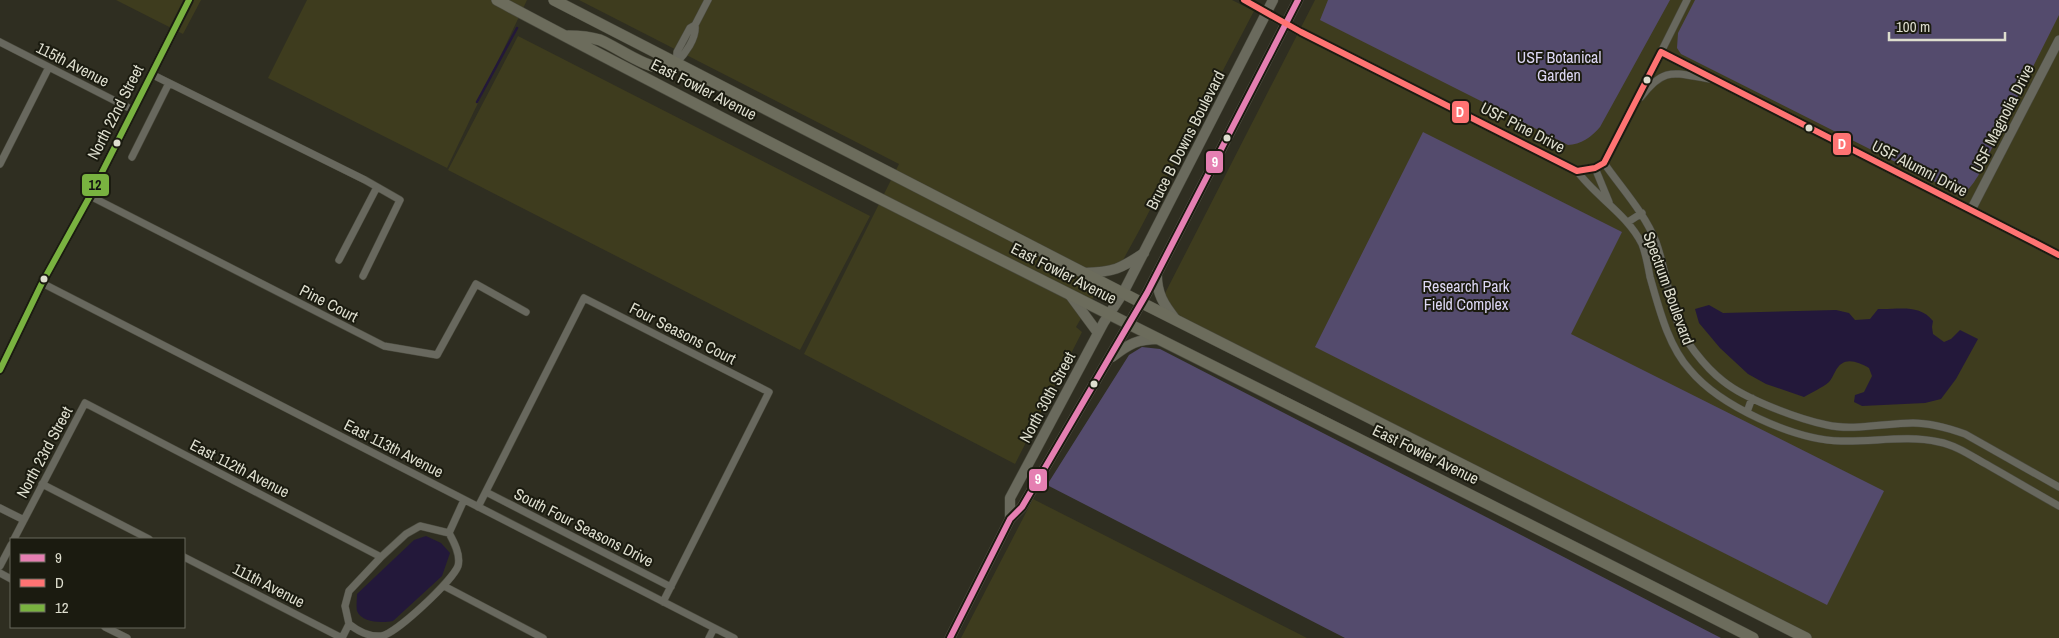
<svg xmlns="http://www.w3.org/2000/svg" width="2059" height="638" viewBox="0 0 2059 638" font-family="'Archivo Narrow',sans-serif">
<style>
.built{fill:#3e3c1e}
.green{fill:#544b6d}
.water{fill:#23183a}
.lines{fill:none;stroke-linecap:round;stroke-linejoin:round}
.stream{stroke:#23183a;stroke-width:2.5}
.minor-casing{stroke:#4a4a3e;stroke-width:8}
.tertiary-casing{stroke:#4a4a3e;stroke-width:10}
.secondary-casing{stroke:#4a4a3e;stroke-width:11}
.primary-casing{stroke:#4a4a3e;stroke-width:12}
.minor{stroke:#68685e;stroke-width:7}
.tertiary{stroke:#68685e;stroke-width:9}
.secondary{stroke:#6a6a5d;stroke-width:10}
.primary{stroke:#6c6c5c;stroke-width:11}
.bus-1-casing{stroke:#1b1b10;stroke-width:10}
.bus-2-casing{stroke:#1b1b10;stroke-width:10}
.bus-3-casing{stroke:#1b1b10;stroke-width:10}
.bus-1{stroke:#e57fb2;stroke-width:6}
.bus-2{stroke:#ff7373;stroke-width:6}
.bus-3{stroke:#79b240;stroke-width:6}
.bus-dot{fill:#dedecf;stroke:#1b1b10;stroke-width:2}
.labels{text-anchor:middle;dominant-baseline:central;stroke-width:4;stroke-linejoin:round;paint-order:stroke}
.park-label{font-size:16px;fill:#ddd7f4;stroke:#1b1b10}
.street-label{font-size:16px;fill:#dedecf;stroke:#1b1b10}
.line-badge{stroke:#1b1b10;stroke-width:2}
.badge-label{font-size:14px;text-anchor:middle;font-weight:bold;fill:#fff}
.pale-badge-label{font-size:14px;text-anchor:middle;font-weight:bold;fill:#111}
</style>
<rect width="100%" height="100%" fill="#2f2e21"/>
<path class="built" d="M116 0H201L183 34Z
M307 0H527L447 168 268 78Z
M579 0H1232L1254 11 1140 229 1123 260 1112 265 1076 327 1082 332 1015 464 804 354 899 164Z
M1315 0H2059V638H1803L1158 307Z
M518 36 870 216 800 350 448 170Z
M1033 499 1307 638H961Z"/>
<path class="green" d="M1328 0H1670L1600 127C1593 136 1580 145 1568 145L1320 20Z
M1695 0H2059V15L1978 176C1972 185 1968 193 1957 193L1681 54 1677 48 1678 33Z
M1423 132 1622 232 1571 334 1884 491 1827 605 1315 347Z
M1142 347 1160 349 1721 638H1345L1047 485 1129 355Z"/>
<path class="water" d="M1709 305 1723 313 1836 310 1849 313 1855 320 1870 319 1878 309C1897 310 1919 303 1933 321L1932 327 1933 334 1944 342 1951 339 1960 330 1978 339 1956 379 1941 399 1925 403 1862 406 1854 402 1855 395 1864 392 1872 376 1869 368C1856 361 1843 356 1835 372 1833 375 1832 379 1829 382 1822 388 1812 392 1804 397L1766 384 1748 374 1720 348 1699 323 1695 309Z
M426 536 441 543 450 553 442 576 393 621C382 623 362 623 357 611 356 606 357 599 357 594L414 540Z"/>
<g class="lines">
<path class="stream" d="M477 102 517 28"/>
<g class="minor-casing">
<path id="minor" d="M1244 0 1267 13
M0 42 133 110
M1661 52 1687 0
M676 63 677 52 690 28 695 25 708 0
M676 63C685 54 697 38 695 25
M151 74 365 180 400 200 363 276
M1641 97C1665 65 1675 74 1710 79
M132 157 169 83
M1604 163C1622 189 1644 212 1656 242 1665 267 1668 293 1676 318 1682 339 1706 368 1723 381 1745 399 1798 419 1827 425 1853 431 1886 423 1913 423 1931 423 1948 428 1965 434L2059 487
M0 164 49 67
M1595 168 1609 202
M1577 171C1596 197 1627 214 1642 244 1646 254 1648 266 1650 277 1659 308 1668 346 1690 370 1720 406 1794 440 1841 441 1874 442 1907 435 1939 442 1955 445 1970 455 1984 463 2009 477 2034 492 2059 506
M90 196 384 346 437 355 476 284 526 312
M1628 222 1642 213
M339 260 377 187
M42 283 734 638
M1747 412 1752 398
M42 484 149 539
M486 492 671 587
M478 507 584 298 769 392 663 602
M0 508 24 520
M14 539 85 403 381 557
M184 557 342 638
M0 566 11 545
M0 573 11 579
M444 586 543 638
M349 624C359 632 369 637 381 636 395 635 453 580 458 566 461 555 454 542 449 533L464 500
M105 627 127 638
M342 638 349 624 345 606 349 591 381 557 406 534 420 526 449 533
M709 638 714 628"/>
</g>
<g class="tertiary-casing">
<path id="tertiary" d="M1267 13 1301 32 1577 171 1595 168 1604 163 1661 52 2059 255
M1971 210 2059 40
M0 370 42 283 90 196 189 0"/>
</g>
<g class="secondary-casing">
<path id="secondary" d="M1084 273C1114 272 1120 269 1144 253
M1157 273C1156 293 1164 305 1176 320
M1070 295 1098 333
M1112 357C1129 344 1137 339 1159 339
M1010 519V498L1104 322 1123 293 1273 0
M950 638 1010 519 1022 507 1147 293 1298 0"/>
</g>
<g class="primary-casing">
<path id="primary" d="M497 0C912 221 1335 424 1753 638
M554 0 1148 306 1806 638
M568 36C579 36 590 37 600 40 619 48 648 71 670 68L676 63"/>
</g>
<use href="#minor" class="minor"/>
<use href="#tertiary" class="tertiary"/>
<use href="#secondary" class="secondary"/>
<use href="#primary" class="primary"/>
<g class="bus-1-casing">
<path id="bus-1" d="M950 638 1010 519 1022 507 1147 293 1298 0"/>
</g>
<g class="bus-2-casing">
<path id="bus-2" d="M1244 0 1301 32 1577 171 1595 168 1604 163 1661 52 2059 255"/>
</g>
<g class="bus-3-casing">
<path id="bus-3" d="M0 370 42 283 90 196 189 0"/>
</g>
<use href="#bus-1" class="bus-1"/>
<use href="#bus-2" class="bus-2"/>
<use href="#bus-3" class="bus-3"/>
</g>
<g class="bus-dot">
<circle cx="1647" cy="80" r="4.5"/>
<circle cx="1809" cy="128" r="4.5"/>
<circle cx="1227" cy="138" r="4.5"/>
<circle cx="117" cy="143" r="4.5"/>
<circle cx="44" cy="279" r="4.5"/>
<circle cx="1094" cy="384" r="4.5"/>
</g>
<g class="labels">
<g class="park-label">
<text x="1559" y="57">USF Botanical<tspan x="1559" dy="18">Garden</tspan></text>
<text x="1466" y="286">Research Park<tspan x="1466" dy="18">Field Complex</tspan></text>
</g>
<g class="street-label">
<text transform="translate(73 64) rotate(27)">115th Avenue</text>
<text transform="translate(704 89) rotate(27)">East Fowler Avenue</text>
<text transform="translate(115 112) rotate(-63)">North 22nd Street</text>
<text transform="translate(2002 118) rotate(-63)">USF Magnolia Drive</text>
<text transform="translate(1523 127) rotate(27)">USF Pine Drive</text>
<text transform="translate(1185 140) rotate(-63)">Bruce B Downs Boulevard</text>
<text transform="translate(1920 168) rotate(27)">USF Alumni Drive</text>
<text transform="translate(1064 273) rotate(27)">East Fowler Avenue</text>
<text transform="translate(1669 288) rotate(70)">Spectrum Boulevard</text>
<text transform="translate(329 303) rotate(27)">Pine Court</text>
<text transform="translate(683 333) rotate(27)">Four Seasons Court</text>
<text transform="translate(1047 397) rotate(-62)">North 30th Street</text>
<text transform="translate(394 448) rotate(27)">East 113th Avenue</text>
<text transform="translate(44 452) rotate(-62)">North 23rd Street</text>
<text transform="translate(1426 454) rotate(26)">East Fowler Avenue</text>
<text transform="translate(240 468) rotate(27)">East 112th Avenue</text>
<text transform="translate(584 527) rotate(27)">South Four Seasons Drive</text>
<text transform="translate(269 585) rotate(27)">111th Avenue</text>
</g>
</g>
<g class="line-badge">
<rect x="1451" y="100" width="19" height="24" rx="5" fill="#ff7373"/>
<rect x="1832" y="132" width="20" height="24" rx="5" fill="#ff7373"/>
<rect x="1205" y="150" width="19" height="24" rx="5" fill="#e57fb2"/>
<rect x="81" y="173" width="29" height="24" rx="5" fill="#79b240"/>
<rect x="1028" y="468" width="20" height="24" rx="5" fill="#e57fb2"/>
</g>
<g class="badge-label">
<text x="1460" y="117">D</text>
<text x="1842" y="149">D</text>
<text x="1215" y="167">9</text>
<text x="1038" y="484">9</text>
</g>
<g class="pale-badge-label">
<text x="95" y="190">12</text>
</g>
<rect x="10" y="538" width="175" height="90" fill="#1b1b10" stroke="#69695c"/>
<rect x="20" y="554" width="25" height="8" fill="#e57fb2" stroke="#69695c"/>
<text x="55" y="563" font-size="15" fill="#dedecf">9</text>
<rect x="20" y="579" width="25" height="8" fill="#ff7373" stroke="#69695c"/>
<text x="55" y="588" font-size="15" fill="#dedecf">D</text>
<rect x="20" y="604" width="25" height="8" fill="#79b240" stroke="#69695c"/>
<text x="55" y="613" font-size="15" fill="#dedecf">12</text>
<path d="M1889 32v8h116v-8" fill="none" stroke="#dedecf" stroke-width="2.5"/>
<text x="1896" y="32" font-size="15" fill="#dedecf" stroke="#1b1b10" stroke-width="4" paint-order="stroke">100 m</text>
</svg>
